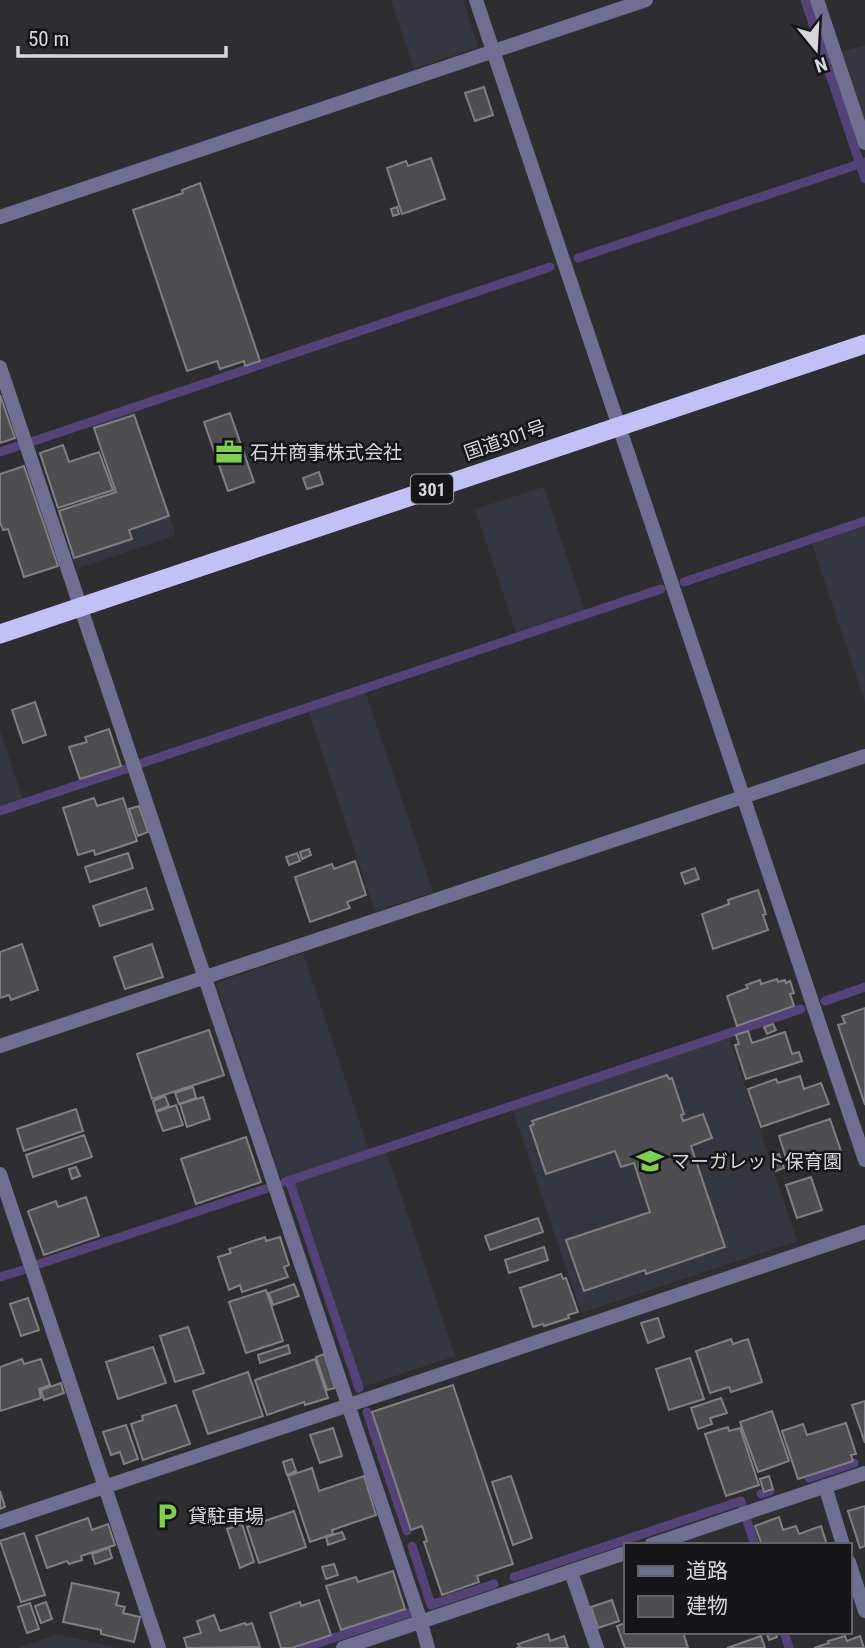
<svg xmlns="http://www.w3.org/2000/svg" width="865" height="1648" viewBox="0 0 865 1648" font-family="'Roboto Condensed','Noto Sans JP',sans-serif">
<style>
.built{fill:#363640}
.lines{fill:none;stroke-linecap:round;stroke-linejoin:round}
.stream{stroke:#534378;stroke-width:9}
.building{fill:#4d4d52;stroke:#7f7f85;stroke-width:2}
.minor{stroke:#706f92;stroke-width:14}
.trunk{stroke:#c2c0f6;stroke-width:19}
.labels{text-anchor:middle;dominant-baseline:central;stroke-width:5;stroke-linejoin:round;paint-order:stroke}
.shield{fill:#161618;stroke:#9c9da0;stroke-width:2}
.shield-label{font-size:18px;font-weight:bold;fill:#d6d7da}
.street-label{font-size:19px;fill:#d6d7da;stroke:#161618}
.poi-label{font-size:19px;fill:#d6d7da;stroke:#161618;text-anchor:start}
</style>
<rect width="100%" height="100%" fill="#2d2d32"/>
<path class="built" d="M391 0H463L478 47 414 69Z
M865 45V123L842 52Z
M134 409 176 535 77 569 57 510 114 491 91 423Z
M544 487 585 612 517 635 475 509Z
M865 523V702L811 541Z
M365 691 433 892 375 911 308 710Z
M0 731 23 800 0 808Z
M303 953 369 1151 282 1181 216 983Z
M728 1035 797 1241 581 1313 512 1108Z
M386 1150 455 1356 363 1387 294 1181Z
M57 1634 118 1648H17Z"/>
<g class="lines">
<path class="stream" d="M805 0 865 179
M578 258 865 162
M34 441 550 267
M0 452 18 446
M684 582 865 521
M142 763 661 589
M0 811 126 769
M825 1001 865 987
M289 1180 359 1388
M285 1182 801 1009
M39 1264 265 1189
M0 1277 23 1270
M367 1412 407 1531
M809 1478 854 1463
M761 1494 770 1491
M747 1521 755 1545
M412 1546 431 1605 494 1584
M514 1577 741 1501 742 1505
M784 1632 789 1648
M303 1648 409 1613"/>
</g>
<path class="building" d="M484 87 493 115 475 121 465 93Z
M431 158 445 199 402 214 387 168 406 161 408 166Z
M200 183 260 361 245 366 244 361 220 369 217 361 187 371 133 210 183 193 182 190Z
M397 207 399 214 393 216 391 209Z
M0 395 15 438 0 443Z
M230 413 254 482 228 491 204 422Z
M134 415 169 516 129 530 132 539 74 558 59 511 116 492 94 428Z
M63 445 69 462 99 452 113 490 58 508 40 453Z
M24 466 58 566 24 577 8 529 3 530 0 522V474Z
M319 472 323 484 307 489 303 478Z
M35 702 46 735 23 743 12 710Z
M109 729 121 766 80 779 69 747 87 742 85 737Z
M94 798 97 806 123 798 137 841 95 855 94 850 78 855 63 808Z
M139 806 148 832 138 836 129 809Z
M309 849 311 855 302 859 300 852Z
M128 853 133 868 90 882 85 867Z
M297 853 300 861 289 865 286 857Z
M355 861 366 895 347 902 350 908 310 922 295 877 332 864 334 869Z
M695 868 699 879 685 884 681 873Z
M146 888 153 909 100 926 93 906Z
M758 890 766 914 763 915 768 930 713 949 702 914 729 904 728 900Z
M22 944 38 990 11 1000 9 995 0 998V952Z
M152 944 163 977 125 989 114 957Z
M777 979 778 982 785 980 786 983 790 981 794 993 790 994 794 1006 737 1026 727 996 748 988 746 985 760 980 761 984Z
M865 1008V1105L838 1025 845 1023 842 1016Z
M773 1024 776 1030 767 1034 764 1027Z
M209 1030 224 1075 152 1099 137 1054Z
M748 1031 752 1043 785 1032 792 1054 799 1052 802 1061 746 1079 735 1045 739 1044 736 1035Z
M667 1075 669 1079 672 1078 684 1114 681 1115 683 1121 703 1114 712 1138 691 1146 725 1247 646 1274 645 1270 584 1291 566 1240 650 1212 634 1163 621 1167 615 1151 546 1174 530 1126 534 1124 532 1121Z
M800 1076 804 1089 821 1083 829 1104 761 1127 748 1089 776 1079 778 1083Z
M193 1087 196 1098 179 1104 175 1093Z
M165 1096 169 1106 156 1111 153 1101Z
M203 1097 210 1119 187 1127 180 1104Z
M176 1105 183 1125 163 1131 156 1112Z
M76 1109 83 1131 24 1151 17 1129Z
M830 1119 841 1151 789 1168 779 1136Z
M84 1135 92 1157 33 1177 26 1155Z
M246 1137 261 1182 196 1204 181 1159Z
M779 1154 784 1168 776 1171 772 1157Z
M76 1167 80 1176 72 1179 69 1169Z
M811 1177 822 1210 797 1218 786 1185Z
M86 1197 99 1236 44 1255 28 1211 56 1201 58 1207Z
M538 1218 543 1232 490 1250 485 1236Z
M265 1237 266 1241 280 1237 289 1265 284 1267 288 1277 242 1292 240 1285 229 1290 218 1257 231 1253 229 1249Z
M544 1247 548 1260 509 1273 505 1260Z
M561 1274 563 1279 566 1278 578 1312 568 1315 569 1318 544 1326 543 1324 533 1327 520 1288Z
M294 1284 299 1296 273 1305 269 1293Z
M266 1290 283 1341 246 1353 229 1302Z
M28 1298 39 1330 21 1336 10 1304Z
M658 1318 664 1337 648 1343 641 1323Z
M188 1327 204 1373 175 1382 160 1336Z
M731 1339 733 1344 748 1339 762 1382 731 1392 729 1387 710 1393 696 1351Z
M288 1345 290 1353 260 1363 258 1355Z
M153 1347 166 1383 118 1399 106 1362Z
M324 1354 335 1388 327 1390 316 1357Z
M690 1358 704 1399 669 1410 656 1369Z
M22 1359 24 1364 41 1359 50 1385 39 1389 41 1398 0 1411V1367Z
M315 1359 328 1398 305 1405 304 1402 267 1415 255 1380Z
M248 1372 263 1416 208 1434 193 1391Z
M61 1383 64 1393 44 1400 41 1390Z
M453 1385 513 1564 477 1576 479 1582 442 1595 424 1542 427 1541 422 1526 411 1530 372 1412Z
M721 1398 727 1413 710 1418 712 1424 698 1429 691 1408Z
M865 1401V1443L852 1405Z
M176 1405 190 1444 143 1460 131 1424 143 1420 142 1416Z
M772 1411 789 1461 758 1472 740 1422Z
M846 1423 856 1454 851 1455 853 1461 798 1479 782 1431 803 1424 807 1435Z
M126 1425 138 1459 124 1464 120 1452 111 1455 103 1432Z
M728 1427 729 1431 740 1428 759 1485 726 1496 705 1434Z
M333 1428 342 1456 320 1463 310 1435Z
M292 1459 296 1471 287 1475 283 1462Z
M312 1468 319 1491 364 1476 376 1515 332 1530 333 1534 310 1542 288 1476Z
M511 1476 532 1538 513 1545 492 1482Z
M769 1476 773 1489 764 1492 760 1479Z
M0 1491 5 1507 0 1509Z
M865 1506V1546L860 1548 848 1511Z
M294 1511 306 1547 259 1563 247 1527Z
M779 1517 783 1530 796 1526 799 1534 821 1526 827 1545H762L755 1526Z
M88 1518 92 1530 108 1524 115 1545 81 1556 82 1560 69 1564 67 1561 47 1568 36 1536Z
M242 1524 254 1562 240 1568 227 1529Z
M342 1532 345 1539 328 1545 326 1537Z
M24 1533 45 1595 21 1602 0 1541Z
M109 1548 112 1558 95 1564 92 1554Z
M334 1564 338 1575 326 1579 322 1567Z
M393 1571 405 1609 341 1630 326 1586 356 1577 358 1582Z
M72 1583 119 1593 116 1605 125 1607 123 1613 140 1617 134 1642 101 1634V1630L63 1622Z
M319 1600 331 1635 292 1648H281L270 1613 300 1602 301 1606Z
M612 1600 619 1621 598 1628 591 1607Z
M46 1602 52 1619 41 1623 35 1606Z
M30 1603 39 1629 27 1633 18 1607Z
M214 1615 220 1631 245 1623 246 1625 252 1623 260 1647 187 1648 184 1638 201 1633 197 1621Z
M625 1623V1632H683L688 1648H625L617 1626Z
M772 1632H776L777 1637 769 1640 767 1634Z
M548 1634 550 1641 564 1636 568 1648H516L520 1647 518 1644Z
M761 1636 765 1648H727Z
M845 1636 847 1641 860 1636 864 1648H814L829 1643 828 1641Z"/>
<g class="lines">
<path class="minor" d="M476 0 865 1160
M817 0 865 143
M0 217 646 0
M0 367 421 1622 428 1648
M0 1046 865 756
M0 1174 159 1648
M825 1486 843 1545
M0 1522 865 1232
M651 1545 865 1473
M849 1562 865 1611
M571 1572 597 1648
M343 1648 625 1553"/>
<path class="trunk" d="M0 634 865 344"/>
</g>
<defs>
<g id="office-bare" transform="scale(2.1)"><path d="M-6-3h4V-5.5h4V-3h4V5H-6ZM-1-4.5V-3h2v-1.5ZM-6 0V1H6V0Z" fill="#7fd052" stroke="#161618" stroke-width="2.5" paint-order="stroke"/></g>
<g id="school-bare" transform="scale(2.1)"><path d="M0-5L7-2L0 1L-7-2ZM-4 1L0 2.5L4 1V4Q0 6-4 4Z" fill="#7fd052" stroke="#161618" stroke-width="2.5" paint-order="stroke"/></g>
<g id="parking-bare" transform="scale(2.1)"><path d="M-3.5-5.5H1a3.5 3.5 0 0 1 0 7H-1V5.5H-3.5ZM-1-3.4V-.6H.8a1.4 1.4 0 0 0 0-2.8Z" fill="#7fd052" stroke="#161618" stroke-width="2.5" paint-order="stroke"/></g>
</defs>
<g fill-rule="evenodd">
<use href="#office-bare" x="229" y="452"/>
<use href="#school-bare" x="650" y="1161"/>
<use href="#parking-bare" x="167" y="1516"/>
</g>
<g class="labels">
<rect class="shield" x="411" y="474.5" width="42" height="29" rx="5"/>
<g class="shield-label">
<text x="432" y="489">301</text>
</g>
<g class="street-label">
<text transform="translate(505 440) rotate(-19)">国道301号</text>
</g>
<g class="poi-label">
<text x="250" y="452">石井商事株式会社</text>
<text x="671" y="1161">マーガレット保育園</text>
<text x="188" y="1516">貸駐車場</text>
</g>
</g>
<rect x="624" y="1543" width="228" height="91" fill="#161618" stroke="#636366" stroke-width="2"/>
<rect x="638" y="1566" width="35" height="10" fill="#706f92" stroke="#636366" stroke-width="2"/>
<text x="686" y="1578" font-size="21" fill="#d6d7da">道路</text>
<rect x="638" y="1596" width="35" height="21" fill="#4d4d52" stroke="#636366" stroke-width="2"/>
<text x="686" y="1613" font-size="21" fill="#d6d7da">建物</text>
<g transform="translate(816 49) rotate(162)" stroke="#161618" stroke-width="5" paint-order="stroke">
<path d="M0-5L12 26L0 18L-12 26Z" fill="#d6d7da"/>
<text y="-10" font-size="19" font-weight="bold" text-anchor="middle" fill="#d6d7da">N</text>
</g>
<path d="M18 46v10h208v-10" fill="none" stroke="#d6d7da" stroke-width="3.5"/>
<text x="28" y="46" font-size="21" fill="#d6d7da" stroke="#161618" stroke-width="5" paint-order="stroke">50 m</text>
</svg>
